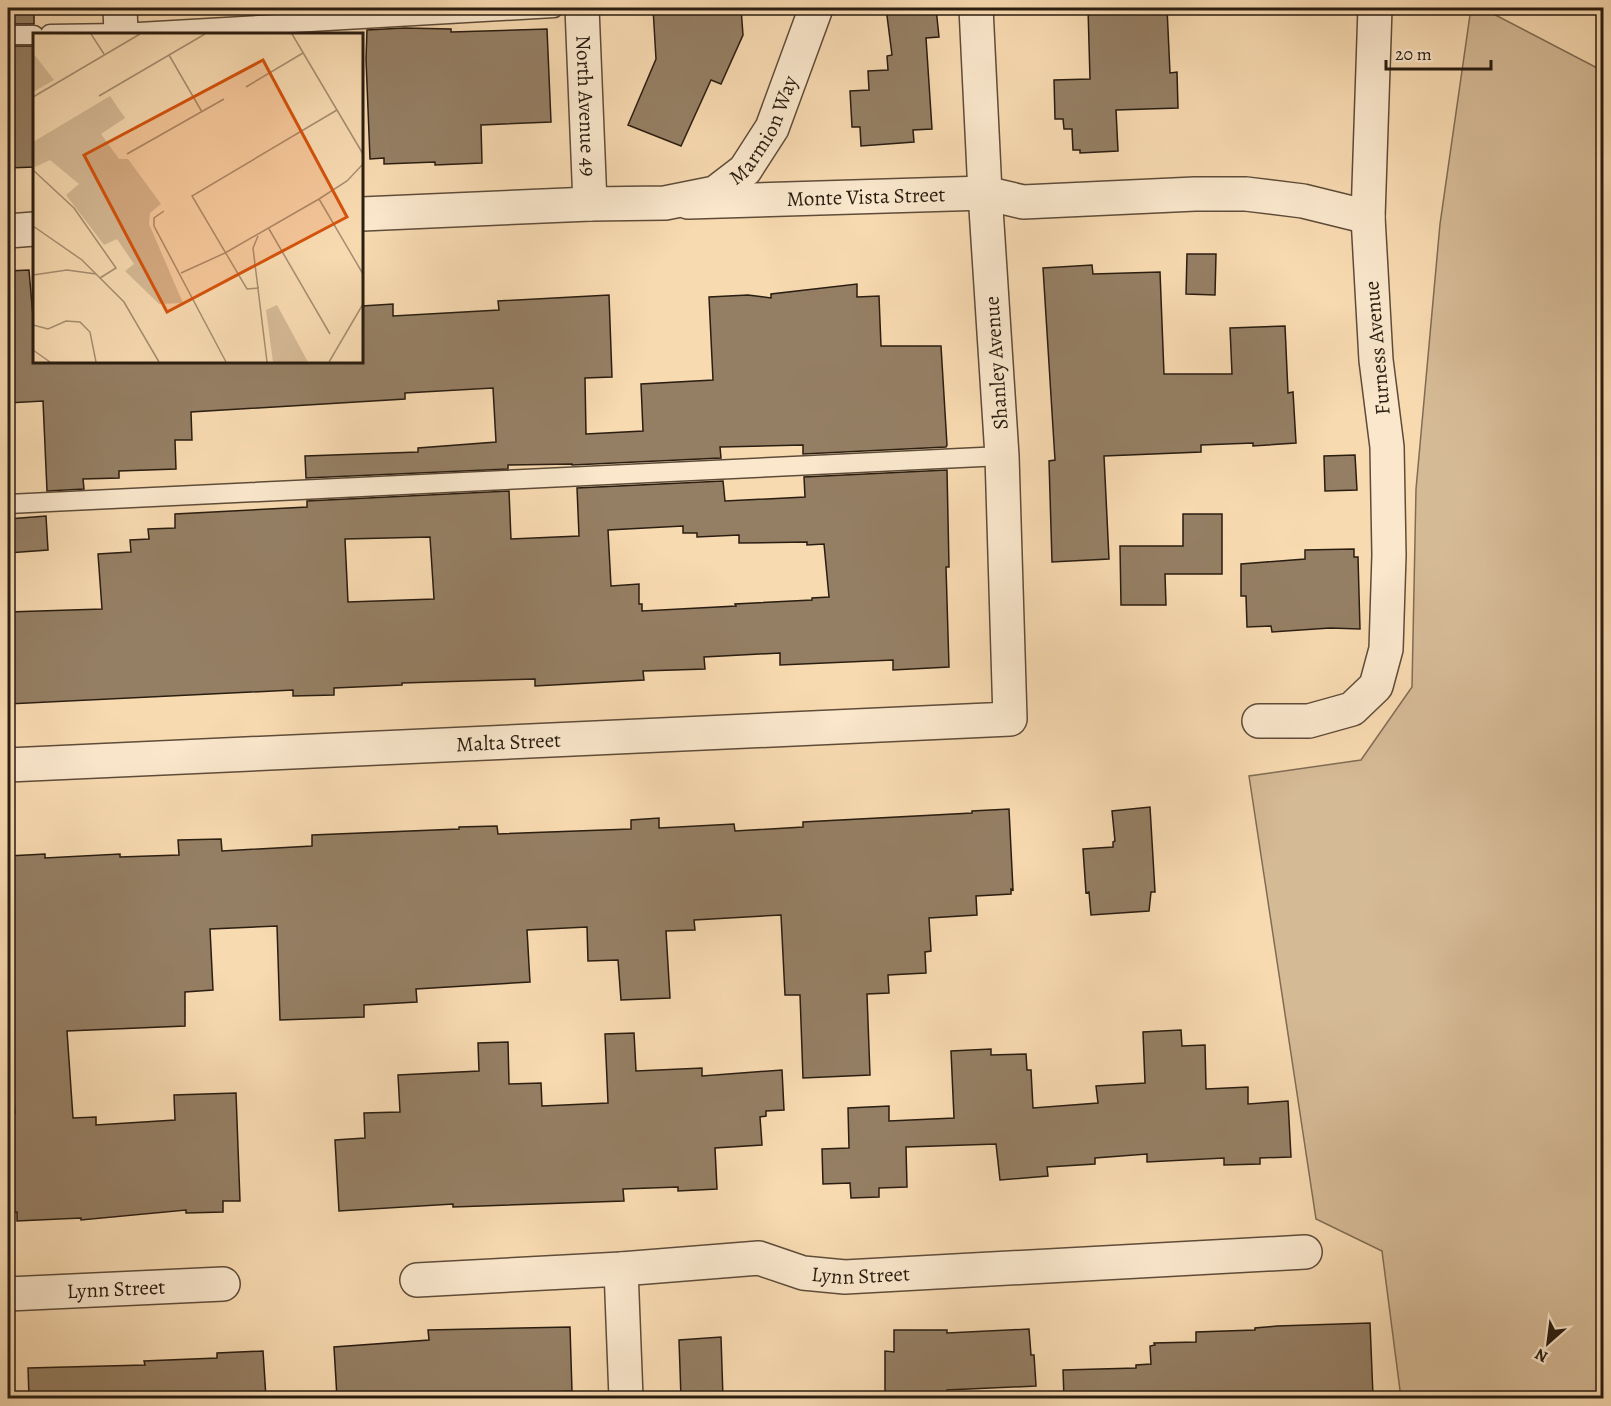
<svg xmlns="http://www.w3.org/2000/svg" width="1611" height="1406" viewBox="0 0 1611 1406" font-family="Alegreya,serif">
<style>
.green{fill:#d5ba96;stroke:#806c54;stroke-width:1.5}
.building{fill:#957f64;stroke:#2a1d11;stroke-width:1.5;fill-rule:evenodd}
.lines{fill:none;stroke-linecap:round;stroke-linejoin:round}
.service-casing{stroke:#5e4c39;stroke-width:21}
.minor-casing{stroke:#5e4c39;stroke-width:36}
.tertiary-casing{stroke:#5e4c39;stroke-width:36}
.service{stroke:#fae7cc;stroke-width:18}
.minor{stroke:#fae7cc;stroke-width:33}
.tertiary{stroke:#fae7cc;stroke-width:33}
.labels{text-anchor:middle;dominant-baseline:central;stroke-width:6;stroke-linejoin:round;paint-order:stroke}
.street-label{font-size:21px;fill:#2a1d11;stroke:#fae7cc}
.inset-road{fill:none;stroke:#a68e71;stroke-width:1.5}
.view{fill:#d5530c;fill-opacity:0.15;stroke:#d5530c;stroke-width:3}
.inset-edge{fill:none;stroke:#2a1d11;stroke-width:3}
</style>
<rect width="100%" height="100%" fill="#f8dab1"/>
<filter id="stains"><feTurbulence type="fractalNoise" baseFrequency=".00333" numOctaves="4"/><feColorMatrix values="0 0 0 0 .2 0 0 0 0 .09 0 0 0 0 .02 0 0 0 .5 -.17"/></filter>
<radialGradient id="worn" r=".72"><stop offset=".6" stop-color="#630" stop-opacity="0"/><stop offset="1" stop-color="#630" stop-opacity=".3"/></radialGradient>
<path class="green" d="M1471 8H1482L1603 71V1398H1401L1382 1251 1316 1219 1249 776 1361 760 1412 687 1416 489 1440 224Z"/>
<path class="building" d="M8 8H34V24H8Z
M653 8H741L743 35 721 84 711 80 681 146 628 125 656 59Z
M886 8H936L939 37 926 38 932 129 913 130 914 142 861 146 860 127H852L850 91 869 90 868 71 888 70 887 56 892 55Z
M1088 8H1167L1170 73 1177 72 1178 108 1116 110 1118 151 1080 153V150H1073L1072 129H1064L1063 119H1055L1054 80 1090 79Z
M404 28 451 29V32L547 29 551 122 481 125 482 163 435 165V162L384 164V158L370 159 366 59 367 30Z
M8 46H34V167L8 168Z
M1187 254H1216L1215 295 1186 294Z
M1092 265 1093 274 1160 272 1164 374H1232L1230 328 1285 326 1288 393 1293 392 1296 443 1253 446V443L1201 445V452L1104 456 1109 559 1052 562 1049 461 1055 460 1043 268Z
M29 270 34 329V362H362V306L393 304V316L499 310 498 301 609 295 612 377 585 378 586 434 643 431 641 384 713 380 709 297 748 295 771 298V294L857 284V297L879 296 881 346H941L947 445 946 447 803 454V445L720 447 721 458 572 465V464L508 465V469L306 478 305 456 418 452V448L496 442 493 388 405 393V399L191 412 192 440H175L176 469 119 471V478L83 479 84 489 47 491 43 401 8 403V271Z
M1355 455 1357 490 1325 491 1324 456Z
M947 470 949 567H946L949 667 893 670V660L780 665V653L704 657 705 669 643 671 644 680 535 686V679L402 683V685L334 688V695L293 696V690L8 704V612L102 609 98 554 131 552 130 540 149 539 148 529 175 528V514L307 507V501L509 491 511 539 579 536 577 488 723 481 725 501 805 497 804 477ZM683 526V533H697V537L739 535V543L807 542V545L824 544 829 597 812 598V600L735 604 736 606 642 611V604H639V584L611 586 608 530ZM430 537 434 599 348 602 345 539Z
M1183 514H1222V574H1165L1166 605H1121L1120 546H1183Z
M46 516 48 550 8 553V519Z
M1354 549V557H1358L1360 629 1330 628 1272 632 1271 626 1247 627 1246 596H1241V564L1305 559V550Z
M1150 807 1155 892H1151L1149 911 1091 915 1089 892 1086 893 1083 849 1113 847V842L1115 841 1112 811Z
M1009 809 1013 890 1011 889V894L976 896 977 915 929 918 931 951 925 952 926 973 888 975 889 993 867 994 870 1075 803 1078 800 995H785L781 915 694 920 695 930 666 931 670 998 621 1000 618 960 588 961 587 927 527 930 530 982 416 989 417 1002 364 1005V1017L280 1020 277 926 210 929 213 990 185 992V1026L67 1031 73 1118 96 1117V1125L175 1120 174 1095 236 1093 240 1201H223V1212L186 1213V1210L81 1220V1218L17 1221V1212L8 1213V1113H15L9 1033H8V856L45 854V858L120 854V857L179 855 178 840 221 839 222 851 312 846V835L459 829V827L497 826 498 834 631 829V820L659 818V828L734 824 735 831 803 827V822L972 813V811Z
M1181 1030 1182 1046 1205 1045 1206 1089 1248 1087V1104L1288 1101 1291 1157 1260 1158V1164L1224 1165V1158L1147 1162V1154L1095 1158V1164L1047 1167 1048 1176 1000 1180 996 1144 906 1147 907 1187 879 1188V1197L851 1198 850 1183 823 1184 822 1149 849 1148 848 1108 889 1106V1121L954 1118 951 1051 991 1049V1055L1026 1054 1027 1070H1031L1033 1108 1098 1103 1096 1086 1145 1083 1143 1032Z
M634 1033 636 1071 702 1068V1076L782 1070 784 1110 766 1111V1116L760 1117 762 1145 715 1148 717 1189 678 1191V1187L623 1189 624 1201 453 1207V1204L339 1211 335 1140 365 1138 364 1113 400 1112 398 1075 479 1071 478 1043 508 1042 509 1084 541 1083 542 1106 608 1103 605 1034Z
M1370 1323 1373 1396 1335 1398H1331V1396L1273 1398H1064L1063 1370 1136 1368V1365L1151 1364 1150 1346 1155 1345 1154 1343 1196 1342V1332L1255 1330V1328L1277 1326Z
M570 1327 572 1391 551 1392V1398H461V1395L407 1398H337L334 1347 429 1340 428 1330Z
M1029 1329 1031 1355H1034L1036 1386 947 1390V1398L885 1397V1351L894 1352V1330H947V1333Z
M721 1337 723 1398H681L679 1340Z
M263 1351 266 1398H29L28 1368 145 1365 144 1361 217 1358V1353Z"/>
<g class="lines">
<g class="service-casing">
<path id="service" d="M50 34 121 33 554 8
M8 35H34
M8 504 1002 456"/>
</g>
<g class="minor-casing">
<g id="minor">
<path d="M120 8 121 34"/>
<path id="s1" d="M582 8 590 204"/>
<path id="s2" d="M688 202 985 193 1023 202 1195 194H1246L1303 201 1368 217"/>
<path d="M1259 721H1309L1352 709 1376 686 1386 649 1389 555 1387 447 1376 360 1368 217 1375 8"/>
<path id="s3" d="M8 765 1010 719 1002 456 985 193 976 8"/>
<path d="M621 1269 626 1398"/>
<path id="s4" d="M417 1280 621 1269 759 1258 803 1273 845 1277 1305 1252"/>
<path id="s5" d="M8 1294 223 1284"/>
</g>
</g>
<g class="tertiary-casing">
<g id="tertiary">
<path id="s6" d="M362 214 590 204 665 203 715 193 745 170 772 128 816 8"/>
<path d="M8 231 34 229"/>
</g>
</g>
<use href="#service" class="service"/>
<use href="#minor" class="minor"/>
<use href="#tertiary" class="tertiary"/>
</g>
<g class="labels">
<g class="street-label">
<text stroke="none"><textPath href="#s1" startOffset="98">North Avenue 49</textPath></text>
<text stroke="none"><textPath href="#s6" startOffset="436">Marmion Way</textPath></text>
<text stroke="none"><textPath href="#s2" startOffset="178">Monte Vista Street</textPath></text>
<text transform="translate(1377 348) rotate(-95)">Furness Avenue</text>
<text transform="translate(996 363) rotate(-94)">Shanley Avenue</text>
<text stroke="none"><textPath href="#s3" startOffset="501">Malta Street</textPath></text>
<text stroke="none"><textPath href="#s4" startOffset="447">Lynn Street</textPath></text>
<text stroke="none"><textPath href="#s5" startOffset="108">Lynn Street</textPath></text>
</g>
</g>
<g transform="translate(33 33)">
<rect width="330" height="330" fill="#f8dab1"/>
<path d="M0 20 21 47 0 59ZM77 63 92 85 68 101 86 126H95L128 171 117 180 116 191 150 270 126 271 92 238 101 231 84 206 71 212 33 162 46 151 17 127 2 134 0 131V109ZM244 272 275 329H240L233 277Z" fill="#d5ba96"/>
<path class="inset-road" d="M58 1 71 21M259 1 330 121M136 22 169 79M213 54 270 20M66 63 172 1M0 64 107 1M94 121 191 66M0 137 41 175 83 235 67 245M286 166 330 241M131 178 121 185V193L193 329M0 193 49 227 91 269 126 329M236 196 297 301M225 203 220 215 234 329M148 240 192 220 286 166 314 148 330 131M0 242 34 237 63 241M226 255 214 256 159 163 304 77M0 292 15 296 33 288 47 289 57 299 63 329M0 317 17 329M296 329 330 271"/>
<path class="view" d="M230 27 314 184 134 279 51 122Z"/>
<rect width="330" height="330" class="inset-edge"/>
</g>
<rect width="1611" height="1406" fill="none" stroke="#f8dab1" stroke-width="30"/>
<rect x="9" y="9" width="1593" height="1388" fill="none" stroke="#2a1d11" stroke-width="3"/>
<rect x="15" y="15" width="1581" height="1376" fill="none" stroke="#2a1d11" stroke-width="1.5"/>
<g transform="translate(1548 1343) rotate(208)" stroke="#fae7cc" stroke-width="4.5" paint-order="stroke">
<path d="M0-4.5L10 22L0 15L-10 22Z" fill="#2a1d11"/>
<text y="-9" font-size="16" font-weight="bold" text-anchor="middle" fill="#2a1d11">N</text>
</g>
<path d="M1386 60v9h105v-9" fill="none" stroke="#2a1d11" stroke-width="3"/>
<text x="1395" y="60" font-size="18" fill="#2a1d11" stroke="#fae7cc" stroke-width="4.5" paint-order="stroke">20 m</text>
<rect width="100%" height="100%" filter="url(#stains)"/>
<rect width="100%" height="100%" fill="url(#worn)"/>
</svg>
